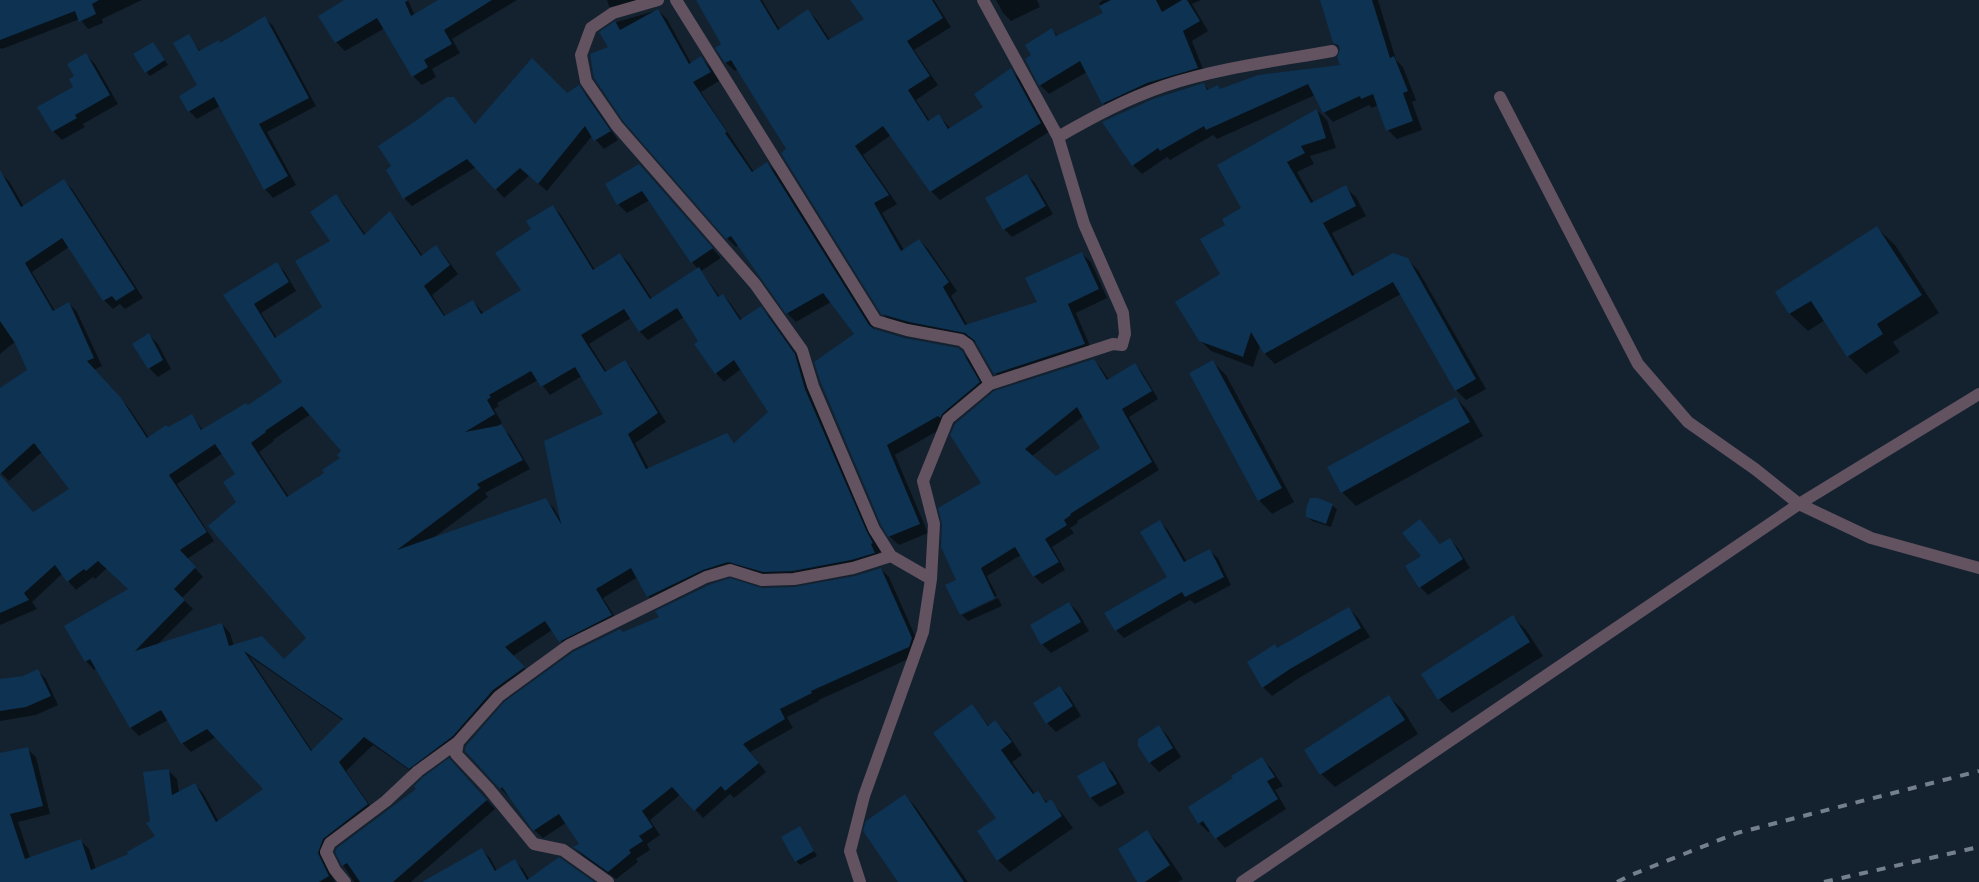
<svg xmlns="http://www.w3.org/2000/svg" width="1979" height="882" viewBox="0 0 1979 882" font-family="'Source Sans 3',sans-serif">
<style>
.shadow{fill:#0007;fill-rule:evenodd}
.building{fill:#0d3252;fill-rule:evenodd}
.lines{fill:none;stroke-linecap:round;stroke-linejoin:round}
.street{stroke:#635260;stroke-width:12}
.rail{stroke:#74808c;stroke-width:4;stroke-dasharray:9 9;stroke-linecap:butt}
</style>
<rect width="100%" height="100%" fill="#142230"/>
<path class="shadow" d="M9 0H142L102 19 103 23 88 29 80 19 2 49 0 48V3Z
M366 0H408L415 16 441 0H517L452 39 460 53 432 69 436 77 422 85 413 76 385 28 345 51 336 42 320 16Z
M607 0H656L618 15 609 6Z
M698 0H762L780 30 808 11 817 20 830 40 866 20 852 0H934L951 27 914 50 938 85 916 100 930 121 939 116 951 129 985 107 1011 70 1020 79 1049 132 940 200 931 191 891 135 863 155 897 204 882 213 904 250 919 240 928 249 957 291 951 296 968 326 1039 303 1082 254 1091 262 1107 298 1076 313 1093 353 1004 382 995 373 976 342 919 330 892 323 882 313 739 69 735 71 726 63 717 48 723 45Z
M996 0H1037L1040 7 1011 21 1003 13Z
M1103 0H1201L1192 4 1208 31 1192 41 1206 77 1157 92 1112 112 1103 103 1087 72 1049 94 1040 85 1033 55 1052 30 1058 36 1105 14 1099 3Z
M1322 0H1378L1396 60 1403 67 1416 100 1412 102 1422 130 1397 139 1388 130 1378 105 1372 108 1369 105 1333 122 1324 112 1315 95 1217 139 1213 135 1170 160 1167 157 1142 174 1133 165 1203 84 1209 90H1221L1341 66V49L1334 43Z
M658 10 667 19 691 63 701 58 710 67 719 81 701 92 754 172 767 163 776 172 875 330 961 352 971 361 988 392 948 425 895 455 928 533 899 545 889 536 856 334 831 302 796 322 787 313 739 245 736 247 727 238 601 33 617 22Z
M265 18 273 26 316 106 267 132 296 185 273 198 265 189 220 106 197 119 189 111 199 85 189 36 201 52 221 44Z
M153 43 168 65 150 76 146 72Z
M86 55 95 64 118 104 83 124 85 127 62 140 53 131 75 87V77Z
M579 87 587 95 618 140 604 149 592 136 547 191 529 176 504 198 476 167 412 206 404 198 393 167 454 98 476 125 566 94Z
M1317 110 1327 120 1336 148 1310 156 1314 164 1297 172 1314 203 1345 187 1356 197 1366 216 1332 233 1355 276 1407 259 1418 270 1486 389 1466 400 1456 390 1401 294 1275 364 1265 354 1260 346 1253 367 1211 351 1200 340 1222 275 1227 225 1243 209Z
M0 173 9 181 24 207 64 181 72 189 143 298 125 309 120 304 113 309 104 300 69 247 32 272 55 311 69 303 77 312 102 366 94 370 129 408 149 438 191 415 203 430 248 407 283 383 225 295 276 264 285 272 296 291 261 313 277 338 324 307 336 196 344 204 366 235 390 213 399 222 423 256 436 247 444 255 458 274 432 295 446 317 473 301 484 314 523 291 533 230 553 206 561 215 595 270 620 254 629 263 652 299 698 269 692 262 650 200 627 213 618 204 606 185 648 175 721 258 701 271 720 297 723 295 731 304 742 320 760 308 769 316 803 363 814 399 875 542 881 552 878 553 882 561 773 580 737 570 657 605 648 596 638 577 603 598 619 623 569 650 552 630 513 656 532 676 501 699 418 776 373 745 346 771 375 813 333 845 327 865 335 882H0V754L27 749 36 757 50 814 18 822 30 858 81 841 89 849 96 869 130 855 157 837 151 821 168 770 177 779 179 793 194 784 203 793 219 822 265 789 216 737 191 752 182 743 168 720 139 736 131 728 97 668 94 670 86 661 130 589 107 568 95 579 93 577 76 590 62 574 32 602 37 609 0 625V511L34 513 71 489 42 452 9 481 0 472V390L29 370 16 341 0 354ZM684 317 700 341 716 373 724 382 741 369 770 412 735 443 727 435 649 469 635 443 666 422 633 370 625 362 607 372 589 344 631 318 640 332 648 340ZM582 376 605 415 561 521 554 508 545 500 432 539 488 497 485 493 530 469 510 435 501 427 494 428 502 423 494 409 499 406 497 403 538 380 550 395ZM311 414 342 452V458L326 473 289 497 259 452 274 441 273 440ZM223 453 237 474 238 502 308 638 284 660 234 646 230 633 222 624 157 645 193 609 182 598 203 577 187 559 214 541 177 484ZM249 656 344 721 313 752Z
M1027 175 1035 183 1053 214 1012 237 1004 229 987 199Z
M1877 228 1895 245 1939 313 1893 342 1900 352 1866 374 1848 356 1825 320 1808 331 1790 314 1776 292Z
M149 335 158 344 171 369 158 377 149 368Z
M1093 360 1101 368 1109 380 1134 364 1142 372 1158 399 1129 417 1159 470 1077 521 1078 523 1070 528 1074 533 1052 547 1065 570 1042 584 1034 576 1021 555 987 576 997 596 962 612V615L998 598 1002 606 968 621 961 614 957 581 982 483ZM1084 416 1102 448 1056 477 1032 456Z
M1213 362 1226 375 1294 502 1272 514 1259 500Z
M1456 398 1469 412 1483 436 1356 506 1342 492Z
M1332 505 1337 509 1331 527 1312 521 1307 516Z
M1420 520 1441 545 1449 539 1458 548 1470 568 1428 595 1420 587 1423 556Z
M1160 522 1168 530 1187 562 1209 550 1218 558 1231 585 1195 604 1190 600 1124 638 1116 630 1169 578Z
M881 569 889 577 920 647 917 655 819 700V701L787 717 793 728 750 752 766 772 734 798 730 794 703 818 681 794 650 820 660 835 647 844 650 850 636 859 638 862 616 879 583 856 575 848 581 844 566 823 543 838 534 830 510 796 509 797 501 789 466 751 623 633 762 589 795 588 855 577Z
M1069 603 1078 612 1089 631 1051 653 1042 644Z
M1349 609 1358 618 1370 637 1299 678 1272 696 1263 687 1275 646 1278 649Z
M1513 617 1526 630 1543 656 1452 713 1439 699Z
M38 671 46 679 58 705 36 715 0 721V681L23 677Z
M1060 687 1069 696 1081 716 1056 732 1047 723Z
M1389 697 1403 710 1418 734 1335 787 1321 774Z
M972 706 989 726 995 722 1007 733 1022 755 1012 762 1035 794 1038 793 1048 803 1050 801 1062 813 1073 828 1010 872 998 860 978 831 997 818Z
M1159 727 1168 736 1181 757 1159 772 1150 763Z
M1262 759 1271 768 1283 786 1275 790 1286 809 1225 848 1210 831 1208 832 1199 823 1234 778Z
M1104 763 1113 772 1125 793 1100 807 1091 798Z
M458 768 495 809 411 882H354L343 865Z
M905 796 915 806 968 882H898Z
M799 827 817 856 800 865 796 861Z
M1146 831 1160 845 1183 879 1178 882H1138Z
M482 850 490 858 497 871 515 861 523 869 529 879 592 882H424Z"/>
<path class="building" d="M0 0H99L92 4 96 14 79 22 75 11 0 40Z
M344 0H409L405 2 411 16 438 0H492L444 30 452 44 424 60 428 67 412 77 377 18 335 43 318 16Z
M696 0H760L778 30 808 9 828 40 864 19 850 0H932L943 18 907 41 930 76 908 90 928 121 939 114 948 129 983 107 974 94 1011 68 1041 123 930 192 883 126 855 146 889 195 874 203 901 251 919 239 949 282 943 287 965 325 1037 302 1025 278 1082 252 1099 289 1068 304 1085 344 994 374 975 341 965 333 909 322 881 314 781 153 786 149 731 60 725 63 715 48 721 44Z
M1111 0H1156L1162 12 1182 0H1187L1200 21 1183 31 1198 68 1147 83 1102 104 1080 61 1039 86 1025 59 1031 55 1025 45 1052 28 1056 36 1103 13 1099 6Z
M1320 0H1372L1390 58 1394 56 1408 91 1403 93 1413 121 1386 131 1373 94 1361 99 1360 96 1323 113 1308 84 1206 130 1204 126 1160 151 1158 148 1132 166 1102 122 1153 99 1204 83 1207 90 1218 85 1220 89 1258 75 1340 65 1337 57 1340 49 1338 45 1333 43Z
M658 9 689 64 701 56 711 72 693 82 727 132 725 133 752 172 767 162 869 325 874 329 905 338 958 348 962 351 980 382 943 413 940 418 938 416 887 445 920 524 888 537 881 525 821 383 814 362 854 334 823 293 786 314 731 236 726 239 623 121 594 78 590 54 608 47 599 32 615 21 620 30Z
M265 16 309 98 259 124 288 176 264 190 214 97 188 112 179 96 197 85 173 43 189 34 199 51 219 40 220 43Z
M153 42 165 60 145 73 133 54Z
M86 53 110 95 75 115 77 118 52 132 37 107 73 87 69 79 74 76 67 64Z
M532 58 567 93 579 85 611 131 594 141 585 126 538 184 520 168 495 190 467 159 403 199 386 170 391 166 378 146 417 120 447 97H454L475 124Z
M1317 109 1326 138 1301 146 1305 153 1287 162 1311 203 1346 185 1356 206 1323 223 1352 276 1393 253 1408 258 1476 379 1455 391 1393 282 1264 354 1251 332 1243 357 1199 341 1175 302 1220 274 1200 239 1225 225 1222 219 1241 208 1217 165Z
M639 164 713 248 691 263 642 191 617 205 605 184Z
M0 170 21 207 64 179 135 289 116 301 112 296 103 301 62 238 25 263 53 311 69 302 94 358 87 361 121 398 147 438 166 425 168 427 192 414 201 430 246 403 248 405 282 382 223 295 277 262 289 282 254 304 275 338 322 307 295 261 330 241 310 212 336 194 364 235 390 211 421 256 436 245 450 265 424 286 444 316 473 300 481 314 521 290 495 253 531 229 526 221 553 205 593 270 620 253 650 299 699 267 718 297 723 294 740 320 761 306 795 354 805 389 867 532 873 543 871 544 875 553 851 560 793 571 763 572 728 562 703 570 647 597 631 568 596 589 612 615 559 642 545 621 505 647 525 667 493 690 453 736 409 769 364 737 339 762 368 804 323 839 318 853 329 876 319 882H0V753L28 747 43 806 10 814 25 859 81 839 91 870 128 854 127 852 155 836 146 823 150 821 143 772 169 769 172 795 195 783 216 822 263 789 207 729 181 744 161 710 130 728 90 659 85 662 64 626 128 589 98 561 86 571 84 569 67 582 55 565 24 593 29 600 0 613V475L33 512 69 489 34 443 0 474V388L27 370 15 343 0 321ZM677 308 698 341 694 344 715 374 734 360 768 412 734 443 727 433 646 469 628 434 658 413 625 360 605 372 581 335 624 309 639 332ZM575 367 603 414 544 441 561 524 546 498 397 550 480 488 477 484 523 460 502 425 465 432 495 414 487 400 491 397 489 395 531 371 541 387ZM302 406 341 451 337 455 340 458 322 470 324 473 287 497 251 443 266 432 265 431ZM215 444 235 474 223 482 236 502 208 526 306 638 284 659 262 636 229 646 222 623 135 651 185 600 174 589 196 567 180 550 207 532 169 475ZM244 651 303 692 343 719 311 751Z
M1027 174 1046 206 1003 230 985 198Z
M1877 226 1922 295 1877 324 1883 334 1847 357 1811 301 1789 314 1775 292Z
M149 333 163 360 148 369 132 344Z
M1094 359 1107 380 1135 363 1152 391 1122 409 1152 462 1070 514 1071 515 1064 520 1067 525 1045 539 1059 562 1033 577 1015 547 981 568 995 598 960 615 945 585 956 580 941 547 942 524 938 508 981 483 950 435 955 424 994 391ZM1077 407 1100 448 1056 476 1025 449Z
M1213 360 1282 488 1258 501 1189 373Z
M1456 397 1470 422 1341 493 1327 467Z
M1310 498H1318L1333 504 1326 524 1306 517V509Z
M1420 519 1440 544 1450 538 1463 559 1419 588 1405 566 1421 556 1402 533Z
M1160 520 1184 562 1210 549 1224 577 1185 597 1182 592 1115 631 1104 613 1167 577 1140 532Z
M881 568 912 638 909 647 811 691 812 693 780 709 785 719 743 744 759 763 725 791 721 786 694 811 672 787 642 811 653 827 639 836 643 841 629 850 631 853 608 872 573 847 579 844 559 814 533 831 502 787 500 789 465 751 466 746 504 702 573 652 620 629 623 632 659 617 655 611 709 585 730 578 762 588 794 587 855 576Z
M1069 602 1081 622 1041 645 1030 625Z
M1349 607 1361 628 1290 669 1262 688 1247 662 1275 644 1277 648Z
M1513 615 1530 642 1438 700 1421 674Z
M38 669 51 696 26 707 0 711V679L23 676Z
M1060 686 1073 706 1046 724 1033 703Z
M1389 695 1405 720 1320 775 1304 750Z
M972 704 988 726 995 720 1012 742 1001 750 1033 794 1038 791 1046 803 1051 799 1062 816 997 861 977 831 996 818 933 733Z
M1159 725 1173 748 1149 763 1138 746V739Z
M1262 757 1275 777 1267 781 1278 799 1215 839 1203 821 1198 824 1188 807 1233 778 1231 776Z
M449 758 487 800 393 882H360L347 863 342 866 335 852 337 848 416 789 414 786 423 777Z
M1104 761 1117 784 1090 798 1077 776Z
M905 794 964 882H898L863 831 866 821Z
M800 826 814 851 795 862 781 837Z
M1147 830 1170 865 1145 882H1137L1118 849Z
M482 848 495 871 515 859 527 880 559 857 594 882H422Z"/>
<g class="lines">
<path class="street" d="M658 0 613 13 591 28 581 55 586 81 617 126 755 284 802 350 813 386 874 529 891 556 931 579
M676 0 876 321 907 330 961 340 968 345 990 384
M1500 97 1638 364 1688 422 1755 469 1799 504 1871 538 1979 568
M1058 137C1093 117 1126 99 1164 86 1218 68 1276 61 1332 51
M458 742 456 754 488 788 534 844 563 850 608 882
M345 882 335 870 326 852 330 843 386 801 418 771 458 742 499 696 569 645 706 577 730 570 762 580 794 579 853 568 891 556
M860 882 850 851 864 796 923 632 931 579 934 524 923 481 948 419 990 384 1113 344 1122 345 1125 334 1123 313 1084 224 1058 137 983 0
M1242 882 1799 504 1979 394"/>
<path class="rail" d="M1617 882 1631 875 1737 833 1979 771
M1824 882 1979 847"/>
</g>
</svg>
